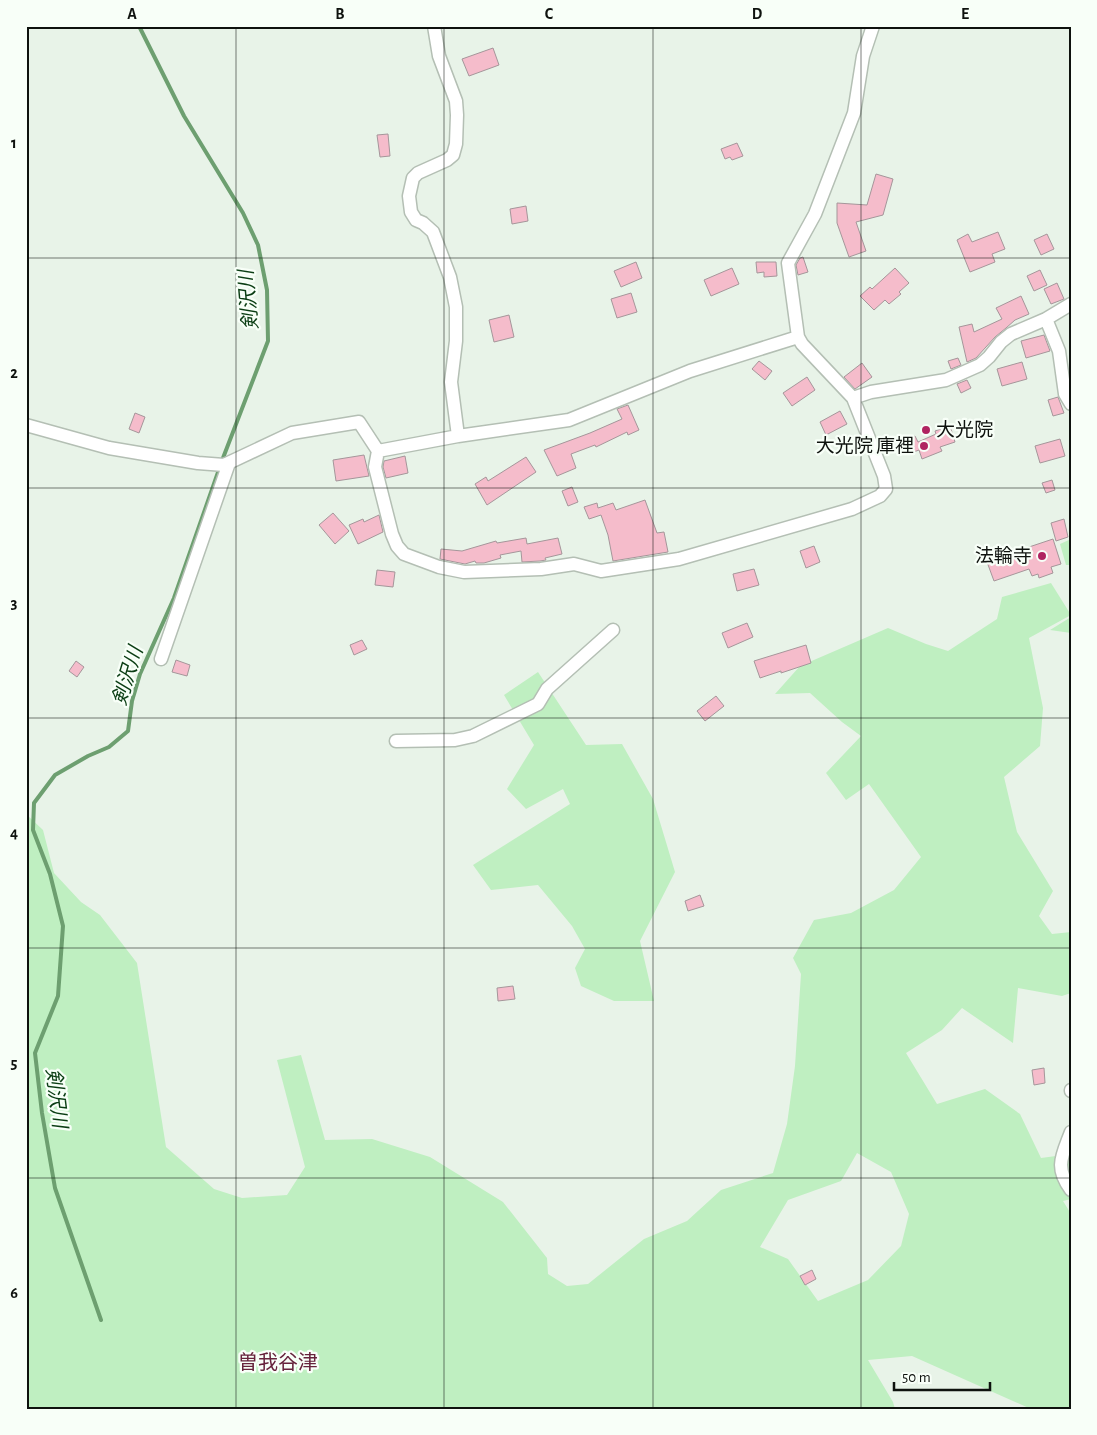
<svg xmlns="http://www.w3.org/2000/svg" width="1097" height="1435" viewBox="0 0 1097 1435" font-family="'Alegreya Sans','Noto Sans JP',sans-serif">
<style>
.green{fill:#bfefc1;fill-rule:evenodd}
.lines{fill:none;stroke-linecap:round;stroke-linejoin:round}
.stream{stroke:#6d9f70;stroke-width:4}
.building{fill:#f5bccb;stroke:#a5969a}
.minor-casing{stroke:#b4bfb4;stroke-width:15}
.minor{stroke:#fff;stroke-width:12}
.grid{fill:none;stroke:#0e120e;stroke-width:1;stroke-opacity:0.55}
.poi-dot{fill:#b02461;stroke:#f8fff8;stroke-width:2}
.labels{text-anchor:middle;dominant-baseline:central;stroke-width:4.5;stroke-linejoin:round;paint-order:stroke}
.poi-label{font-size:19px;fill:#0e120e;stroke:#f8fff8;text-anchor:end}
.water-label{font-size:20px;font-style:italic;fill:#0a3d13;stroke:#f8fff8}
.neighbourhood-label{font-size:20px;fill:#66233c;stroke:#f8fff8}
.neatline{fill:none;stroke:#0e120e;stroke-width:2}
.grid-label{font-size:16px;text-anchor:middle;font-weight:bold;fill:#0e120e}
</style>
<rect width="100%" height="100%" fill="#e8f3e8"/>
<path class="green" d="M1071 539V565H1066L1060 544Z
M1051 583 1071 615 1029 638 1043 708 1040 746 1004 777 1017 832 1053 891 1039 916 1052 934 1071 932V993L1062 996 1018 988 1013 1043 962 1008 942 1030 906 1053 937 1104 985 1089 1020 1114 1041 1158 1071 1154V1199L1063 1201 1071 1214V1409H1031L912 1356 868 1360 893 1402 895 1409H26V814L43 830 54 873 81 902 100 915 137 963 166 1147 214 1189 242 1198 287 1195 305 1167 277 1060 301 1055 325 1140 372 1139 430 1157 503 1202 547 1258 548 1274 567 1286 588 1284 644 1239 687 1221 721 1190 773 1173 787 1124 795 1066 801 974 793 958 814 920 851 913 894 890 921 857 869 784 846 800 826 773 861 736 842 722 810 693 775 694 800 666 888 628 926 644 948 651 997 619 1002 597ZM857 1153 891 1172 909 1214 901 1246 868 1280 818 1301 788 1259 760 1247 788 1200 841 1181Z
M1071 617V633L1050 630Z
M538 672 586 745 622 744 653 799 675 872 640 941 654 1001H614L581 986 575 968 585 949 572 926 538 885 491 890 473 865 570 804 563 789 526 809 507 789 534 745 504 695Z"/>
<g class="lines">
<path class="stream" d="M101 1320 55 1188 42 1113 35 1053 58 996 63 926 50 874 33 830 34 803 55 775 88 756 109 747 128 731 132 701 140 674 174 598 223 458 268 341 267 290 258 245 243 213 184 116 139 26"/>
</g>
<path class="building" d="M493 48 499 65 469 76 462 59Z
M388 134 390 156 380 157 377 135Z
M737 143 743 156 732 160 730 157 725 159 721 149Z
M876 174 893 179 883 215 856 222 866 251 849 257 837 223V203L867 205Z
M526 206 528 221 512 224 510 209Z
M998 232 1005 249 992 254 995 262 970 272 957 240 968 234 972 242Z
M1047 234 1054 249 1041 255 1034 240Z
M803 257 808 272 798 275 796 265 800 258Z
M636 262 642 278 621 287 614 271Z
M756 262H776L777 276 764 277V272L757 273Z
M732 268 739 284 711 296 704 280Z
M895 268 909 283 899 292 901 294 889 304 885 300 874 310 860 296 870 287 872 289Z
M1040 270 1047 285 1034 291 1027 276Z
M1057 283 1064 299 1051 304 1044 289Z
M631 293 637 312 617 318 611 299Z
M1021 296 1029 314 1015 320 1006 328 995 337 976 358 967 362 959 327 972 324 974 332 1002 319 996 308Z
M509 315 514 337 494 342 489 320Z
M1044 335 1050 351 1026 358 1021 341Z
M958 358 961 365 951 369 948 361Z
M759 361 772 371 765 380 752 369Z
M1022 362 1027 379 1002 386 997 369Z
M862 363 872 377 855 389 844 377Z
M807 377 815 390 792 406 783 393Z
M967 380 971 388 961 393 957 384Z
M1058 397 1064 413 1053 416 1048 400Z
M628 405 639 430 628 435 627 432 596 447 595 445 571 454 576 468 557 476 544 450 590 433 622 419 617 409Z
M840 411 847 424 826 435 820 422Z
M135 413 145 417 139 433 129 429Z
M950 426 955 442 940 447 942 451 922 459 919 450 911 453 906 439 915 436 918 442 936 434 935 431Z
M1060 439 1065 456 1040 463 1035 446Z
M364 455 369 476 336 481 333 460Z
M405 456 408 473 386 478 383 467 384 461Z
M526 457 536 472 487 505 475 484 486 477 488 481Z
M1052 480 1055 490 1046 493 1042 483Z
M572 487 578 502 568 506 562 491Z
M645 500 657 533 664 532 668 552 613 561 608 535 601 515 589 519 584 507 597 503 598 508 613 503 616 510Z
M333 513 349 531 335 544 319 525Z
M379 515 383 532 358 544 349 525 363 519 364 522Z
M1064 519 1068 537 1056 541 1051 523Z
M526 538 527 544 558 538 562 554 545 558 546 560 540 561 522 562 521 551 500 555 501 558 484 563H476L475 561 465 564 440 559 441 549 462 551 496 541 497 543Z
M1053 539 1061 564 1051 567 1053 573 1039 578 1038 574 1032 576 1029 569 994 581 987 562 1000 558 1002 562 1025 555 1023 549Z
M814 546 820 562 806 568 800 551Z
M754 569 759 585 737 591 733 574Z
M377 570 395 572 393 587 375 585Z
M747 623 753 637 728 648 722 633Z
M362 640 367 649 354 655 350 645Z
M806 645 811 663 781 673V671L760 678 754 661Z
M176 660 190 665 187 676 172 672Z
M76 661 84 667 77 677 69 671Z
M716 696 724 706 705 721 697 711Z
M700 895 704 906 688 911 685 901Z
M513 986 515 999 498 1001 497 988Z
M1044 1068 1045 1083 1034 1085 1032 1070Z
M812 1270 816 1279 805 1285 800 1276Z"/>
<g class="lines">
<g class="minor-casing">
<path id="minor" d="M434 26 439 56 456 101 457 115 456 144 453 155 447 160 418 173 413 178 409 196 411 212 416 220 423 223 433 232 450 277 456 307V341L451 382 458 436
M873 26 863 56 854 113 815 214 788 263 798 337 802 344 853 398 871 392 946 380 980 365 989 357 1001 342 1011 334 1046 319 1071 304
M1046 319 1059 351 1065 394 1071 404
M26 425 109 448 198 463 224 465 292 433 359 422 378 451 458 436 569 420 690 371 798 337
M378 451 375 467 392 534 397 546 404 554 439 567 464 572 541 569 574 564 601 571 679 559 852 509 880 496 886 489 884 476 853 398
M161 659 229 463
M396 741 455 740 473 736 538 704 547 689 613 630
M1071 1090V1091
M1071 1132C1062 1156 1054 1167 1071 1190"/>
</g>
<use href="#minor" class="minor"/>
</g>
<path class="grid" d="M236 26V1409M444 26V1409M653 26V1409M861 26V1409M26 258H1071M26 488H1071M26 718H1071M26 948H1071M26 1178H1071"/>
<g class="poi-dot">
<circle cx="926" cy="430" r="5"/>
<circle cx="924" cy="446" r="5"/>
<circle cx="1042" cy="556" r="5"/>
</g>
<g class="labels">
<g class="poi-label">
<text x="936" y="430" text-anchor="start">大光院</text>
<text x="914" y="446">大光院 庫裡</text>
<text x="1032" y="556">法輪寺</text>
</g>
<g class="water-label">
<text transform="translate(249 300) rotate(-95)">剣沢川</text>
<text transform="translate(128 676) rotate(-73)">剣沢川</text>
<text transform="translate(56 1098) rotate(83)">剣沢川</text>
</g>
<g class="neighbourhood-label">
<text x="278" y="1363">曽我谷津</text>
</g>
</g>
<rect width="1097" height="1435" fill="none" stroke="#f8fff8" stroke-width="55"/>
<path d="M894 1382v8h96v-8" fill="none" stroke="#0e120e" stroke-width="2.5"/>
<text x="902" y="1382" font-size="15" fill="#0e120e" stroke="#f8fff8" stroke-width="4" paint-order="stroke">50 m</text>
<rect x="28" y="28" width="1042" height="1380" class="neatline"/>
<g class="grid-label">
<text x="132" y="19">A</text>
<text x="340" y="19">B</text>
<text x="549" y="19">C</text>
<text x="757" y="19">D</text>
<text x="965" y="19">E</text>
<text x="14" y="148">1</text>
<text x="14" y="378">2</text>
<text x="14" y="608">3</text>
<text x="14" y="838">4</text>
<text x="14" y="1068">5</text>
<text x="14" y="1298">6</text>
</g>
</svg>
